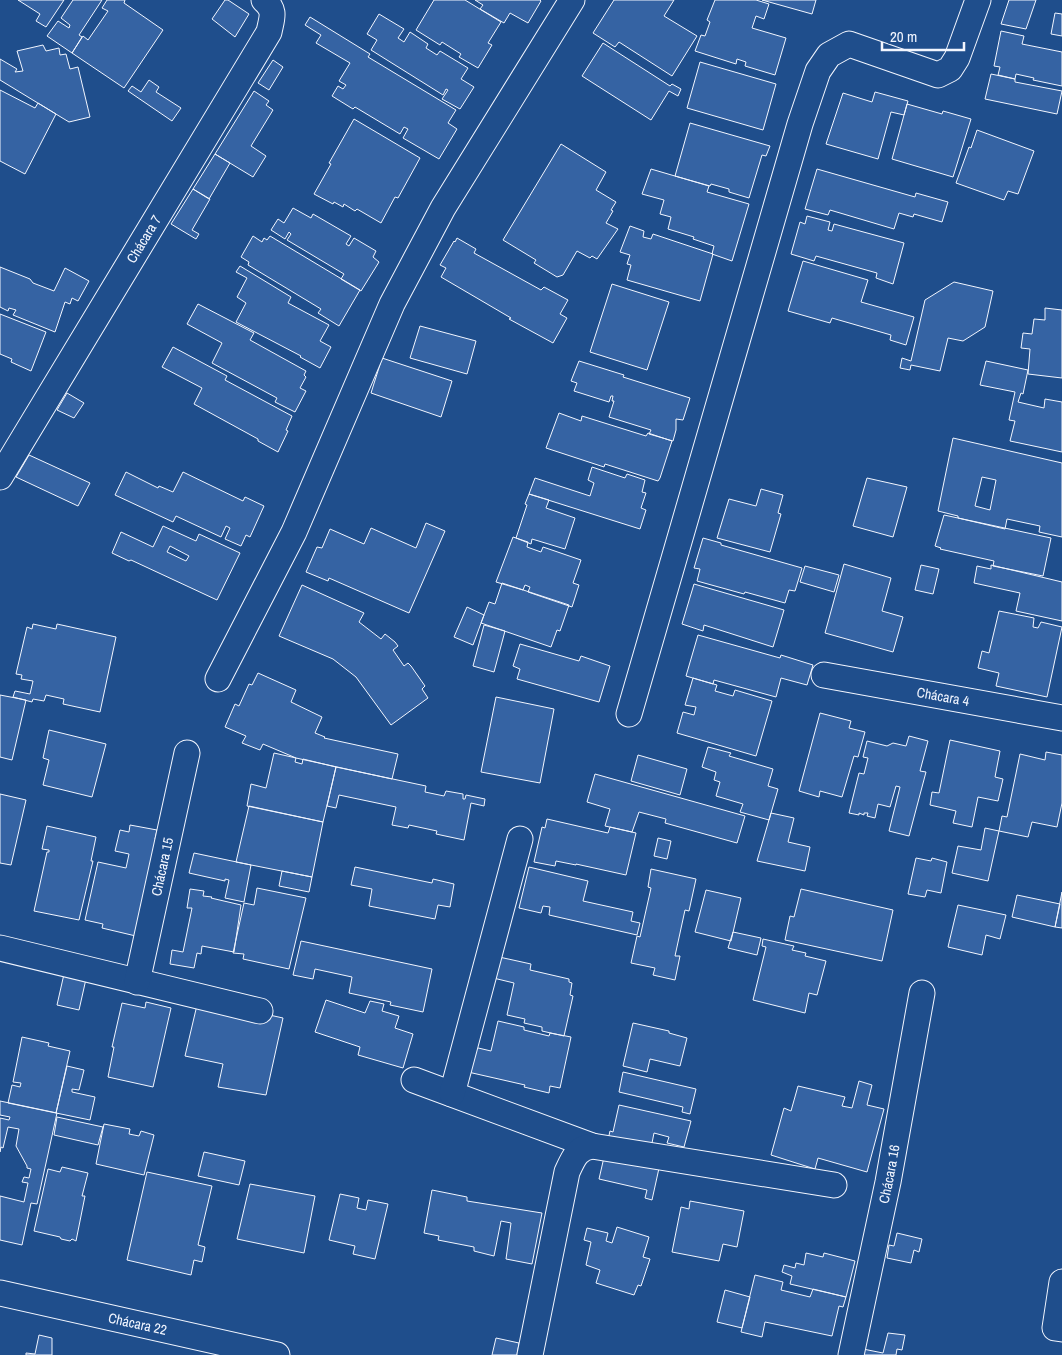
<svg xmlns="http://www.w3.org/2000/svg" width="1062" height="1355" viewBox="0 0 1062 1355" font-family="'Archivo Narrow',sans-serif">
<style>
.building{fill:#3563a3;stroke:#f2f6ff;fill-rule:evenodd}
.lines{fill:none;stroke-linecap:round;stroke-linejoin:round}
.street-casing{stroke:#f2f6ff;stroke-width:27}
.street{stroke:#1f4e8c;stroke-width:25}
.labels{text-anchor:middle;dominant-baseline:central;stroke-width:4;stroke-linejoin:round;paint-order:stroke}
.street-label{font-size:14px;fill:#f2f6ff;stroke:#1f4e8c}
</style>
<rect width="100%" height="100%" fill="#1f4e8c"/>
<path class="building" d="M18 0H64L46 27 36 21 40 14Z
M73 0H102L79 35 82 37 72 53 47 36 58 21 69 28 70 25 61 18Z
M107 0H125L124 3 163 30 124 88 72 53 83 36 88 40 108 11 102 8Z
M225 0H228L249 14 235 37 212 19Z
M434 0H465L501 22 488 43 492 45 478 68 459 57 461 54 442 42 440 45 416 30Z
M475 0H540L541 1 528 23 510 13 504 23 480 9 483 5Z
M614 0H674L664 16 697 36 672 76 619 42 615 47 593 33Z
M715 0H756L769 4 764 19 756 16 752 28 786 38 775 75 745 66 746 62 737 59 736 64 695 51 701 35 705 36 710 22 707 20Z
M762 0H816L812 14Z
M1009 0H1036L1026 29 1001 24Z
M1055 13 1062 14V36L1051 34Z
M379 14 404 29 398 38 404 42 410 32 428 44 426 48 437 55 440 51 468 68 461 79 474 87 460 109 442 99 448 90 446 89 443 95 371 50 377 40 367 34Z
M310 17 370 54 368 57 456 110 448 123 457 129 439 159 403 138 408 129 404 127 400 134 355 107 353 109 332 96 338 86 343 89 346 85 339 81 350 63 316 43 321 35 305 25Z
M1001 31 1024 36 1022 44 1062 52V86L1033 80 1034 78 1016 74 1015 79 998 75 1000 67 994 66Z
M603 43 670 86 672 84 681 89 678 96 669 91 651 120 582 76Z
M43 45 46 51 59 48 60 55 66 54 70 69 78 67 90 117 69 122 0 80V59L17 69 15 72 23 71 17 51Z
M273 60 283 67 269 90 258 83Z
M700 62 776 84 763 130 687 108Z
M991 74 1015 79V82L1062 91 1057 114 985 99Z
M149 80 159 87 156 92 181 108 172 121 128 91 132 86 141 92Z
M0 90 35 108 38 103 56 114 25 174 0 161Z
M254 91 269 101 266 105 273 110 251 146 266 156 253 177 215 154Z
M875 92 908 101 904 115 891 112 878 159 826 144 843 93 872 102Z
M907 104 942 114 943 111 971 119 953 177 892 159Z
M354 119 420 158 398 198 395 197 381 223 357 209 355 211 344 204 343 207 334 202 333 204 314 194 331 164 329 163 333 156Z
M690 123 770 146 766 156 762 155 749 198 729 192V189L711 184 710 186 675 176Z
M977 130 1034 151 1018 194 1008 191 1004 200 956 183 969 147 971 148Z
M561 144 606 172 596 190 616 202 611 210 613 211 606 223 618 229 597 259 592 256 590 258 577 251 563 275 557 277 534 263 536 260 503 240Z
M215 154 230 163 209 199 193 189Z
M651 169 709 186 707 192 749 204 732 261 712 254 714 246 693 239 694 237 668 229 671 217 660 214 664 200 642 194Z
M817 169 915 197 916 193 948 202 942 222 914 214 913 217 899 213 894 229 830 210 828 215 805 209Z
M193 189 210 199 192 230 199 234 196 239 171 224Z
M293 208 311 218 313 214 351 236 346 244 349 246 354 238 376 251 373 257 379 262 361 291 341 279 344 274 287 240 291 234 289 232 285 239 271 230 278 219 284 223Z
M807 216 830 222 828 230 832 231 834 224 904 243 893 284 876 278 877 273 816 256 814 261 791 254 800 222 805 224Z
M630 226 644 231 643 237 651 239 653 234 713 254 700 301 627 280 631 265 627 264 630 255 620 252Z
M253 236 262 242 264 238 267 240 270 236 360 290 339 326 318 313 321 309 248 265 249 262 241 257Z
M457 238 476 249 474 253 541 290 544 287 568 300 560 314 567 318 553 343 509 319 511 318 441 277 446 268 440 265 454 241 455 242Z
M803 261 868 280 861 302 914 317 906 345 890 340 891 335 832 318 830 323 788 311Z
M240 266 291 297 288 303 329 325 320 341 331 347 320 368 300 357 301 356 236 322 246 303 237 297 247 278 236 272Z
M0 267 30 279 33 283 54 291 65 268 89 281 78 301 72 298 70 304 65 302 55 332 13 315 16 310 9 308 8 311 0 307Z
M954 282 993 291 985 327 963 341 948 338 940 371 911 365 910 370 900 368 902 358 911 361 925 300Z
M612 284 669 302 647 370 590 352Z
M198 304 254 333 250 340 306 371 304 375 306 377 300 388 306 391 295 412 275 402 277 398 212 363 222 343 187 324Z
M1045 308 1062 310V378L1028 374 1030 349 1021 348 1023 333 1032 334 1034 319 1045 320Z
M0 314 46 332 31 371 11 362 12 359 0 354Z
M420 326 476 341 467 374 410 358Z
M173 347 227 376 225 380 292 416 286 430 288 431 278 452 258 441V439L194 404 202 388 162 367Z
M382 358 452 381 441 417 371 393Z
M579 361 624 375 623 377 690 398 683 420 676 419V430L673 441 649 434 651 430 609 417 614 401H612L613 396H611L609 402 574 391 577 383 571 381Z
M986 361 1028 370 1023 394 1021 393 1018 402 1044 408 1045 399 1062 402V452L1010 441 1015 421 1009 420 1015 392 980 385Z
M67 393 84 403 74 418 57 410Z
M559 413 581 421 582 416 646 436 648 433 672 441 660 478 658 481 605 464 604 467 546 448Z
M953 438 1062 463V537L1039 532 1040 526 1007 519 1005 529 958 518V516L938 511ZM982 477 996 480 990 510 975 506Z
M29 455 90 483 78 506 16 477Z
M592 467 625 478 627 474 645 480 642 492 646 493 641 508 646 510 640 529 529 494 535 478 590 496 594 483 588 480Z
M126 472 158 488 159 486 173 492 183 472 243 501 245 497 264 506 250 537 246 535 241 546 225 539 230 528 226 526 221 537 176 516 173 522 115 495Z
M867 478 907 487 893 537 853 526Z
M761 489 783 495 778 513 781 514 770 552 717 538 729 499 756 506Z
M529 494 549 500 546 508 575 518 565 549 532 539 531 544 516 538 527 505 525 504Z
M944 515 1051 538 1043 576 993 566 994 561 940 549 941 548 935 546Z
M426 523 445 531 409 613 329 578 328 581 306 572 317 547 322 548 330 529 364 544 371 528 416 548Z
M163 526 196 541 199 534 240 553 217 600 131 560 129 561 112 553 121 532 153 547ZM170 546 189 556 186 561 167 552Z
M513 537 528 542 527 547 541 552 543 547 581 560 573 583 579 585 572 607 528 592 530 587 525 585 523 590 496 582Z
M703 538 721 543V545L802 568 795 591 789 590 785 603 745 592 744 594 697 581 700 569 694 568Z
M844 564 891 578 882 611 903 617 893 652 825 633Z
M921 565 939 569 933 594 915 590Z
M991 565 1062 582V621L1016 611 1020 593 974 583 977 566 991 569Z
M805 566 839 575 834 592 800 582Z
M502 583 569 605 560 631 557 630 551 647 481 623 489 602 495 604Z
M694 584 784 610 773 647 704 625 703 631 682 624Z
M302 585 364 613 359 622 381 639 385 634 395 642 398 646 393 650 404 666 408 663 411 666 425 686 422 689 428 698 391 725 356 677 333 659 279 636Z
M467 607 484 615 473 645 454 637Z
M999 611 1034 618 1033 627 1038 628 1041 622 1062 627 1047 697 996 686 999 673 978 668 982 651 989 653Z
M33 624 56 629 57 624 116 637 100 712 63 704 64 699 46 695 44 701 33 699 32 702 13 697 15 691 30 694 33 681 21 679 22 675 16 674 27 627 32 629Z
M484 625 505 631 494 672 473 666Z
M698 635 780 658 781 655 813 665 807 685 781 678 776 697 714 680 713 684 686 676Z
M520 644 579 661 581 656 610 666 599 702 517 679 520 669 513 666Z
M258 673 296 690 291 702 322 717 315 733 325 737 324 738 398 754 392 779 296 758 263 744 260 750 242 743 246 736 225 727 235 704 239 706 249 684 252 685Z
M693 678 717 685 715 691 733 696 735 690 772 701 756 756 677 733 683 712 694 715 696 707 685 705Z
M0 695 26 700 12 760 0 757Z
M496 697 554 709 540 783 481 772Z
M820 713 851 721 849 728 865 732 858 757 854 756 842 797 820 791 819 797 799 791Z
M49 730 106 744 92 797 43 785 49 760 43 758Z
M909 736 928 741 920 771 926 772 909 836 889 831 900 787 896 786 890 807 878 804 875 818 867 816 868 813H864V815L859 813V815L849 813 859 773 864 774 868 758 863 757 867 741 887 746 893 743 906 746Z
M950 740 1000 751 995 777 1003 779 998 801 978 797 972 827 953 823 956 811 930 805 932 792 939 793Z
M708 747 731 753 729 756 773 769 768 786 778 789 769 820 740 812 743 804 716 796 720 782 714 780 716 772 702 767Z
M1046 752 1062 755V803L1057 827 1032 822 1028 837 999 831 1002 816 1007 817 1020 754 1045 760Z
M274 753 296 758 295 762 302 764 303 759 336 767 323 822 247 806 251 784 266 788Z
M638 755 687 769 680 795 631 781Z
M336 767 426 786 425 792 444 796 446 791 463 794V799H465L466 795 485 799 484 806 471 803 464 840 436 834 437 831 409 825 408 828 392 825 396 807 339 795 336 808 327 806Z
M595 774 745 816 737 843 665 823 666 819 639 812 632 832 605 826 610 809 587 802Z
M0 794 26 800 11 865 0 863Z
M249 806 323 822 312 877 236 862Z
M771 813 794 818 788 842 810 847 805 871 757 861Z
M547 819 608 833 610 827 636 833 626 875 576 864V865L556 861 555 866 534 862 542 827 545 828Z
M130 825 157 830 155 839H157L140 937 102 928 103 924 85 920 98 862 126 868 129 854 115 851 120 830 129 832Z
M47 826 96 837 91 861H93L79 920 34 911 47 852H49V850L42 849Z
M985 828 999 831 988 881 952 873 958 846 981 850Z
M658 838 671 841 667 859 654 856Z
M194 853 251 865 244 902 225 898 229 880 225 879V881L189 873Z
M916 858 931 861 932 858 947 862 941 893 927 890 925 897 908 894Z
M355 867 432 883 433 879 454 884 450 907 438 905 435 919 369 906 372 889 351 885Z
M529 867 588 881 583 901 633 912 631 921 640 923 637 935 549 915 550 907 543 906 541 913 519 908Z
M651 869 696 879 689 911 685 910 675 956H680L675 980 653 975 655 968 631 963 637 936 640 937 651 888 648 887Z
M282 871 312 877 309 892 279 886Z
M257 888 306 898 289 969 243 959 244 954 233 953 244 903 254 905Z
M190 889 204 891 203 896 212 897 211 898 241 905 234 952 202 946 201 954 197 953 194 968 170 964 172 950 183 952 192 908H187Z
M801 889 893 910 882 961 785 940 790 916 794 917Z
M706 890 741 898 731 941 695 932Z
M1062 892V928L1055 927Z
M1017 895 1060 904 1055 927 1012 917Z
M958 905 1006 915 1000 939 986 935 982 955 948 947Z
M733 932 761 938 757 955 728 948Z
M763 939 794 946 792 950 806 953 805 956 826 961 817 995 809 993 805 1013 753 1000 766 947 762 946Z
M301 941 432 969 423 1012 390 1005 391 1002 349 993 352 977 315 969 313 979 293 975Z
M490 955 531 964 530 970 569 979V982L572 983 570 995 573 996 564 1036 542 1031V1027L524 1023 525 1019 507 1015 514 983 485 976Z
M64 974 86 979 79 1010 57 1005Z
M326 1000 365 1013 370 1001 384 1004 382 1011 399 1016 395 1028 413 1034 403 1068 358 1055 360 1047 315 1032Z
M146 1002 171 1008 153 1087 108 1077 114 1047H112L122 1003 145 1008Z
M197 1005 233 1007 283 1018 266 1095 218 1087 223 1064 185 1056Z
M498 1021 524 1027V1030L549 1036 550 1033 571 1037 560 1088 550 1086 549 1093 524 1087 525 1085 468 1072 474 1047 491 1051Z
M633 1023 669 1031V1033L687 1038 680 1066 650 1059 647 1072 623 1066Z
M22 1037 49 1043 48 1046 70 1051 56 1113 8 1103 12 1085 20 1087 21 1083 13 1082Z
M67 1066 84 1070 79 1090 72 1089V1092L95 1097 90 1120 56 1113Z
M623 1072 696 1089 690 1114 682 1112 683 1107 619 1092Z
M859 1081 872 1085 867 1105 884 1109 867 1172 818 1158 815 1169 771 1155 784 1108 791 1111 798 1086 845 1097 842 1106 852 1108Z
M0 1101 57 1113 37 1204 31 1203 22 1245 0 1240V1196L24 1202 28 1183 22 1182 24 1177 29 1178 31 1169 27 1168V1166L16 1146 19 1129 8 1127 3 1148 1 1147 0 1152V1118L9 1120 10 1117 0 1115Z
M619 1105 691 1121 684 1147 667 1143 669 1137 654 1133 651 1148 663 1150 652 1200 645 1198 647 1190 599 1179 610 1131 613 1132Z
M57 1117 103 1127 98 1145 54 1135Z
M104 1124 130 1129 129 1134 139 1136 141 1131 154 1135 144 1175 96 1164Z
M204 1152 245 1161 239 1185 198 1176Z
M62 1167 88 1173 82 1196H85L76 1241 72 1239 70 1241 61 1239 60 1237 34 1231 48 1169 60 1172Z
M147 1172 212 1186 198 1245 205 1247 202 1262 194 1260 191 1275 127 1260Z
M250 1184 315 1196 304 1253 237 1239Z
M432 1190 467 1197V1201L542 1213 532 1264 506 1259 511 1223 501 1221 494 1256 474 1251V1247L438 1240 439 1236 424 1233Z
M340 1194 359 1198 357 1208 366 1210 368 1200 388 1204 375 1259 353 1254 355 1246 329 1240Z
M690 1201 744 1211 737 1247 723 1244 719 1261 672 1252 681 1207 689 1209Z
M617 1227 649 1237 643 1257 650 1259 641 1286 638 1285 634 1295 596 1283 600 1270 586 1265 591 1242 584 1240 587 1228 608 1233 606 1241 612 1243Z
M897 1233 922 1239 919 1252 914 1250 911 1263 887 1258 889 1245 894 1246Z
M806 1253 823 1257 824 1253 855 1261 846 1297 790 1284 792 1276 782 1272 784 1265 795 1268 796 1263 804 1265Z
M755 1275 783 1282 781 1290 810 1297 813 1289 846 1297 843 1307 839 1306 832 1336 765 1322 762 1337 741 1332Z
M725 1290 750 1297 742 1328 717 1322Z
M888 1333 905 1335 902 1350 897 1349 896 1355H862L863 1349 883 1353Z
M39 1335 52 1338V1355H26V1353L35 1354Z
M496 1338 519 1343 517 1355H492Z"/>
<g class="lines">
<g class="street-casing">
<g id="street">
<path id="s1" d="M0 477 269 32C272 17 276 11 264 0"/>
<path id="s2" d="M824 675 1062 718"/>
<path d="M218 679 294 532 392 304 443 208 572 0"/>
<path d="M629 714 800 124 818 71 829 55 849 44 938 75 950 69 957 58 978 0"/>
<path d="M0 948 260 1011"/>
<path id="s3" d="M137 982 187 753"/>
<path d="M414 1080 592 1146"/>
<path d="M452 1094 520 839"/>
<path d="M1062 1282 1055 1328 1062 1329"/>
<path id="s4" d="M0 1293 277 1355"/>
<path d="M530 1355 567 1172C573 1159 577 1148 592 1146L834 1185"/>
<path id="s5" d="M851 1355 888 1182 922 993"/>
</g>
</g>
<use href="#street" class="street"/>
</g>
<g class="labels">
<g class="street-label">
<text stroke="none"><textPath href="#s1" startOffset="278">Chácara 7</textPath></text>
<text stroke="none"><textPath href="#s2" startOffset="121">Chácara 4</textPath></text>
<text stroke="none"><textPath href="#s3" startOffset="118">Chácara 15</textPath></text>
<text stroke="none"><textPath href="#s5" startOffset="185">Chácara 16</textPath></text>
<text stroke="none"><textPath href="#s4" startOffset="141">Chácara 22</textPath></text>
</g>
</g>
<path d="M882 42v8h82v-8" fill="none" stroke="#f2f6ff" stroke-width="2.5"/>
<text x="890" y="42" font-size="15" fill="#f2f6ff" stroke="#1f4e8c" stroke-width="4" paint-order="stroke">20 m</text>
</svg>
